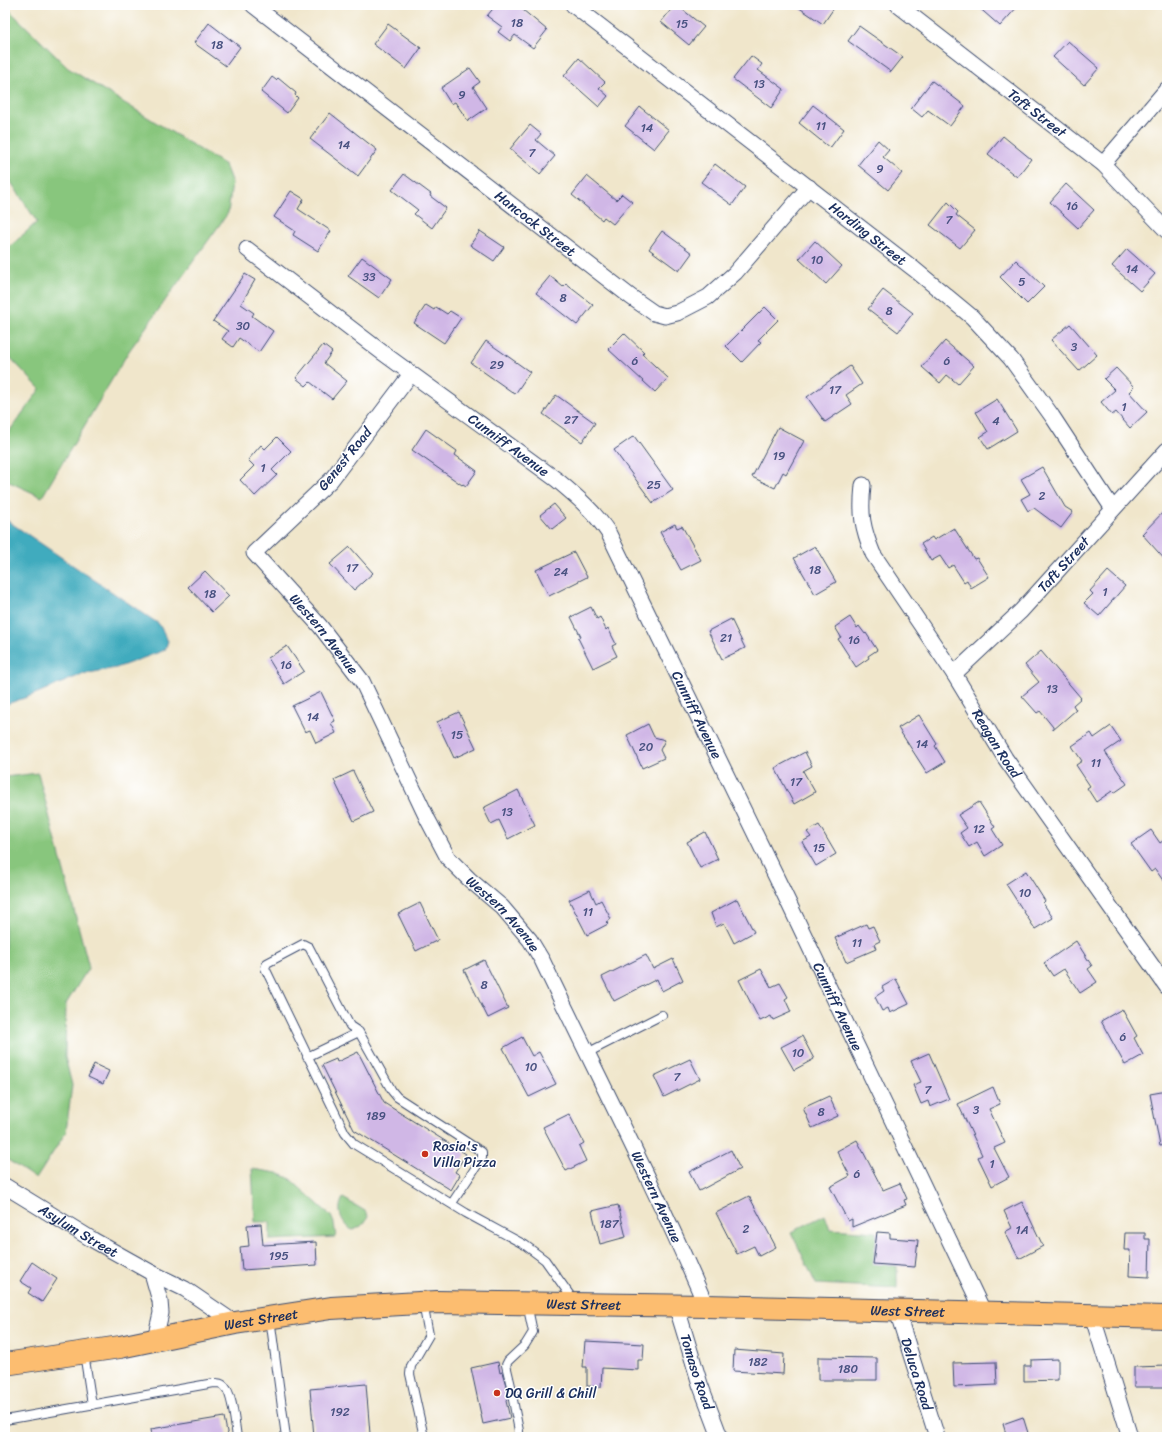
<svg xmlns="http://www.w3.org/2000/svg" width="1172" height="1442" viewBox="0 0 1172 1442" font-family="Sriracha,sans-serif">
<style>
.green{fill:#88c67d;stroke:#527a6e}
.water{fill:#3fabbe;stroke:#2d6d8e}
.building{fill:#d0b7e6}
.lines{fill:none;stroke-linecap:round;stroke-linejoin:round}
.lane-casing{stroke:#3b4a6e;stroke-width:10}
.street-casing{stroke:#3b4a6e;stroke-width:17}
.primary-casing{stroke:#3b4a6e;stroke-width:24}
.lane{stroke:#fff;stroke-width:8}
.street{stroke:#fff;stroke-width:15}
.primary{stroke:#fcbd6f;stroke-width:22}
.poi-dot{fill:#c8321e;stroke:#fff;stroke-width:1.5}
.labels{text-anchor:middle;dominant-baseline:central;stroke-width:3;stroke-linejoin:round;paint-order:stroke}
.number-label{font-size:12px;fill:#485180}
.street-label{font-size:14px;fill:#1b2f5e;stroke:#fff}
.poi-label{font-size:14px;fill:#1b2f5e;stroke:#fff;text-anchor:start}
</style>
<rect width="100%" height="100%" fill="#fff"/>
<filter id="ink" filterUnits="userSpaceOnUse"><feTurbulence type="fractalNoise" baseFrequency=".025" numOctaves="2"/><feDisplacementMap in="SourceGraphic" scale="8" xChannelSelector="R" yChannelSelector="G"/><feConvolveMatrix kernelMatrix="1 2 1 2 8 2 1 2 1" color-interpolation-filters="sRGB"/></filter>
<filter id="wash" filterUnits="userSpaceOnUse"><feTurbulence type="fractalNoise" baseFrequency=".012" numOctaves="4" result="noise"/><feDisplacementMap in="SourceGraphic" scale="16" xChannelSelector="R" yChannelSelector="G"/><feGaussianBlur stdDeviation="0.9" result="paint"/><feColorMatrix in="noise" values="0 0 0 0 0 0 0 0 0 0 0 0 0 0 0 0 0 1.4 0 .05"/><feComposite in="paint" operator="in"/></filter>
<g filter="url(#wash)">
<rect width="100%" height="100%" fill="#f0e6cb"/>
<path class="green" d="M5 6 68 68 225 165 232 183 228 213 129 351 42 497 5 480V437L40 389 5 352V251L37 222 5 173Z
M38 773 89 967 66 1004 65 1057 72 1085 66 1132 36 1179 5 1158V777Z
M252 1169 277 1173 289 1178 331 1216 334 1223 336 1237 270 1240V1222H255Z
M343 1198 365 1211 368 1216C366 1223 359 1229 352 1230 341 1222 336 1210 343 1198Z
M825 1215 830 1229 877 1232 874 1263 897 1266V1288L816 1284 791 1232Z"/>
<path class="water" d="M5 519 159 624 168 641 165 650 116 668 83 674 30 696 7 704 5 703Z"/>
<g id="blocks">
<path class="building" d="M496 5H517L547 30 533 48 515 35 510 41 498 32 502 27 487 16Z
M675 5H677L704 27 689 45 661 22Z
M795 5H836L823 24Z
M976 5H1019L1000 26Z
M209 23 240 47 226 66 194 43Z
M388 24 421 48 406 69 373 44Z
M859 26 903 57 891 72 848 41Z
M1068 41 1099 68 1084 85 1053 57Z
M751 56 762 64 758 70 784 89 771 108 733 79Z
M579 58 605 82 599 88 608 96 599 107 564 76Z
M470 68 480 82 473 87 487 108 468 121 455 102 451 104 441 88Z
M272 77 276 80 278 78 296 93 295 95 298 98 287 113 261 92Z
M932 81 965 106 950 126 928 110 922 117 911 108Z
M813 105 844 129 830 148 799 123Z
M640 107 669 130 654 149 625 126Z
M330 113 377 150 358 176 310 139Z
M530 125 541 134 536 140 555 156 540 174 510 149Z
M1003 136 1031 159 1017 177 988 154Z
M878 140 889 150 883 157 902 173 888 190 858 165Z
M715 164 745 187 732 205 701 182Z
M404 174 431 194 430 196 446 208 432 228 414 214 418 210 392 190Z
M587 176 616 200 622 194 632 202 613 224 604 217 602 220 572 195Z
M1066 184 1094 210 1078 228 1050 202Z
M291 191 304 199 298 209 331 231 318 251 293 235 295 231 274 217Z
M948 202 958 212 956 215 975 230 960 248 930 225Z
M480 231 504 247 494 261 470 245Z
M662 231 692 253 679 271 649 249Z
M815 241 842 266 826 284 799 259Z
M1127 249 1155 274 1140 291 1112 266Z
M362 257 392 279 379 298 348 276Z
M1016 260 1044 287 1027 304 1000 277Z
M245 274 255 280 241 304 254 313 252 316 273 331 259 352 239 338 233 347 222 339 228 331 213 321Z
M550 276 563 287 566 284 593 305 577 325 536 293Z
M883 290 913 313 898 332 868 309Z
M426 305 434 310 436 307 447 314 450 311 461 318 444 343 414 323Z
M765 307 778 320 758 340 761 342 742 362 726 346Z
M1070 324 1097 355 1079 371 1051 340Z
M624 333 644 352 642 354 668 378 655 392 608 349Z
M486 341 530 372 515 394 471 363Z
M945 341 974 366 958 384 947 375 940 383 922 367Z
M323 345 332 352 324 363 347 381 332 399 310 382 306 386 296 378Z
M850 366 862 384 846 395 852 404 825 422 807 397Z
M1116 368 1134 387 1129 392 1147 412 1130 428 1116 412 1112 415 1101 402 1115 390 1104 379Z
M556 395 595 423 582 442 543 414Z
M997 399 1017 431 988 449 980 437 988 432 976 412Z
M778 427 804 441 786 474 783 472 775 488 752 477Z
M426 429 457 451 455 455 477 471 466 486 463 484 462 485 412 450Z
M634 436 673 490 653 503 614 450Z
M277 437 291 451 272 470 277 475 255 496 240 480 254 466 248 460 261 445 265 449Z
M1042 467 1065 507 1073 512 1061 528 1034 508 1028 511 1021 499 1030 494 1021 479Z
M554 504 566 518 552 529 540 515Z
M1167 508V562L1142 534Z
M675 524 677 528 682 526 701 560 681 570 660 532Z
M954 528 974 559 977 558 989 577 971 588 967 580 964 582 953 565 948 568 940 556 931 561 921 544 932 537 934 540Z
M815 546 836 582 815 594 794 558Z
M350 547 373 573 354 590 330 564Z
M574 552 587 577 549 596 536 570Z
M205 571 229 596 212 612 188 587Z
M1108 571 1125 586 1099 616 1084 603 1093 594 1090 591Z
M591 607 597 619 600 617 606 630 608 628 616 644 612 646 617 656 593 668 578 638 581 637 571 617Z
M850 617 857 628 859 626 865 634 866 633 877 650 868 656 869 658 856 667 838 639 841 637 835 627Z
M731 619 745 648 722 659 708 631Z
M287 646 304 671 284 684 268 658Z
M1041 651 1081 698 1073 705 1076 710 1053 730V727L1040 711 1037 713 1022 696 1039 682 1025 665Z
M321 692 335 721 331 723 336 733 316 743 310 730 305 732 292 706Z
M459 712 476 748 454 758 437 722Z
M919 715 937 744 935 746 945 762 927 773 898 728Z
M648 724 654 737 665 740 660 750 664 758 642 768 627 735Z
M1111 726 1121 741 1105 752 1127 784 1114 793 1112 791 1096 802 1087 788 1090 786 1076 765 1082 761 1072 746 1091 733 1094 738Z
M805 752 812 766 803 771 815 792 794 804 775 768Z
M353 771 373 812 354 821 334 780Z
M518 790 535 825 508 839 499 820 491 824 483 808Z
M979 802 995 827 992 829 1002 845 985 856 977 842 969 847 960 833 967 828 958 815Z
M819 825 836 854 816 866 802 842 811 837 807 832Z
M1151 830 1160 843 1167 838V886L1155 869 1151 872 1131 844Z
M705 832 718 859 700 868 687 842Z
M1026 871 1045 901 1043 903 1053 918 1035 929 1006 884Z
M590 890 596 903 601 900 611 919 606 922 608 924 587 935 569 900Z
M737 899 754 932 734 943 724 923 716 927 711 913Z
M420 903 438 940 416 951 398 914Z
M866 924 868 928 873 926 880 941 874 944 876 949 846 962 835 938Z
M1076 941 1092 966 1088 969 1097 982 1080 993 1064 969 1053 976 1044 963Z
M646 955 653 969 673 959 683 980 662 991 657 979 614 1001 602 977Z
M484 960 508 1008 488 1018 464 970Z
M761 969 771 987 780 983 788 997 785 999 791 1012 773 1020 771 1016 760 1021 739 980Z
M896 979 909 1004 890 1013 888 1008 882 1011 875 997 884 991 882 987Z
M1122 1009 1137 1036 1134 1038 1143 1055 1125 1065 1101 1021Z
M802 1036 814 1059 794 1070 781 1047Z
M522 1037 532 1056 539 1052 556 1084 529 1097 503 1048Z
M358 1052 384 1103 466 1154 455 1172 460 1175 451 1190 354 1130 322 1065 336 1059 337 1062Z
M929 1053 949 1099 930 1107 928 1101 921 1104 913 1085 921 1082 911 1061Z
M690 1059 700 1079 664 1097 654 1076Z
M94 1064 109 1071 103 1084 88 1077Z
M993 1087 1000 1104 989 1109 1005 1143 994 1148 1009 1177 992 1186 978 1157 982 1155 958 1104Z
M1167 1091V1145L1160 1146 1150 1094Z
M829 1096 838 1116 812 1128 803 1108Z
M569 1114 584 1143 579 1146 586 1161 566 1171 543 1127Z
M857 1140 883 1190 900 1183 907 1199 904 1200 906 1205 852 1227V1219L848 1221 830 1187 850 1176 837 1151Z
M731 1150 740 1169 699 1191 689 1172Z
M749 1196 776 1247 759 1256 754 1246 737 1254 716 1213Z
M1022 1202 1043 1246 1019 1259 1005 1232 1012 1228 1004 1211Z
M618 1205 626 1237 600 1244 592 1211Z
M261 1224 263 1245 316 1242 317 1265 242 1270 240 1247 249 1246 247 1225Z
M877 1232 890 1233V1238L918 1240 915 1267 873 1264Z
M1125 1233H1145V1239H1150L1149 1277 1129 1276 1130 1250H1124Z
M32 1262 57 1279 42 1302 28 1293 31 1288 20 1281Z
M585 1341 644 1344 643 1360H638V1370L602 1368 601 1387 587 1386V1367H583Z
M734 1350 784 1354 783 1374 733 1371Z
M818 1357 877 1358V1380H818Z
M1058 1359V1380L1024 1381V1366H1031V1360Z
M498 1362 500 1373 502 1372 507 1389 513 1391 516 1387 519 1398 515 1395H512L508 1398 506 1401 510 1418 483 1424 471 1368Z
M996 1362 997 1385 954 1387 953 1363Z
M1167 1366V1387H1134V1367Z
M366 1384 370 1434 364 1435 365 1437H314L310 1389Z
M224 1417 228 1437H152L151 1429Z
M1023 1417 1028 1433 1016 1437H1007L1003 1424Z"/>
</g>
</g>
<g filter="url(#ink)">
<use href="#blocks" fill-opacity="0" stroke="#3b4a6e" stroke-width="1"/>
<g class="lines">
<g class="lane-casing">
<path id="lane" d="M587 1053 662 1015
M307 1057 359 1032
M452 1203 482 1158V1152L397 1097 392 1091 359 1032 350 1026 309 947 303 944 267 963 265 968 345 1133 354 1144 466 1213 525 1245 545 1260 574 1301
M423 1303 429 1335 411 1366 410 1374 424 1437
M270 1318 286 1437
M84 1353 92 1405
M511 1386 506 1365 508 1361 525 1345 533 1332 527 1304
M513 1400 519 1431 518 1437
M5 1420 214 1383C217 1383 221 1383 223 1385 233 1391 235 1426 237 1437"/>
</g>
<g class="street-casing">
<g id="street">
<path id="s1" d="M253 5 631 297 654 313 665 316 677 313 708 297 735 273 809 187"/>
<path id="s2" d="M573 5 914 269 972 317 1011 359 1052 416 1113 509"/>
<path id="s3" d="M898 5 1103 164 1167 231"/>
<path d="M1103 164 1167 89"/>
<path id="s4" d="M247 249 383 353 557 480C576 496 594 511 608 532L782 889 984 1313"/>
<path id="s5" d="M411 374 331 480 254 553 320 626 362 681 428 820 448 858 470 880 502 907 530 940 542 960C597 1075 656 1188 706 1306"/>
<path id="s6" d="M863 485C860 514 862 527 873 554L954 674 1005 758 1167 987"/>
<path id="s7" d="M954 674 1021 611 1167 450"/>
<path id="s8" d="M5 1186 93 1240 152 1273 185 1289 235 1323"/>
<path d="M152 1273 160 1301 161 1313 155 1339"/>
<path id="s9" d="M676 1305 700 1384 720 1437"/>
<path id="s10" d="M897 1311 937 1437"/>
<path d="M1092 1315 1130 1437"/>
</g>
</g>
<g class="primary-casing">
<g id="primary">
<path id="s11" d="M5 1364 120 1347 235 1323 331 1308 437 1302 706 1306 1167 1317"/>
</g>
</g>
<use href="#lane" class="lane"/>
<use href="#street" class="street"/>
<use href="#primary" class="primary"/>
</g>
</g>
<g class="poi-dot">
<circle cx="425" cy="1154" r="4"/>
<circle cx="497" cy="1393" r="4"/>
</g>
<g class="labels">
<g class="number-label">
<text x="517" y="23">18</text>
<text x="682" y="24">15</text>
<text x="217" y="45">18</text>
<text x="759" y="84">13</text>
<text x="462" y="95">9</text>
<text x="821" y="126">11</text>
<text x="647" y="128">14</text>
<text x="344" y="145">14</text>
<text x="532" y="153">7</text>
<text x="880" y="169">9</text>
<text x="1072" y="206">16</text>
<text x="949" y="220">7</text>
<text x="817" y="260">10</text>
<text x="1132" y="269">14</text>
<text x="369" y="277">33</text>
<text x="1022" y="282">5</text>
<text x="563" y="298">8</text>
<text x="889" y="311">8</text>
<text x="243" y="326">30</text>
<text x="1074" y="347">3</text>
<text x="635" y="361">6</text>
<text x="947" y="361">6</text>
<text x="497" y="365">29</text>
<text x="835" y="390">17</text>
<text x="1124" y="407">1</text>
<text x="571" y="420">27</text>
<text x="996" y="421">4</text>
<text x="779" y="456">19</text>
<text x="263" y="468">1</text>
<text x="654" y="485">25</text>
<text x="1042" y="496">2</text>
<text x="352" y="568">17</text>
<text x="815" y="570">18</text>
<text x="561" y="572">24</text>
<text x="1105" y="592">1</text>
<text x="210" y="594">18</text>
<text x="726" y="638">21</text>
<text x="854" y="640">16</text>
<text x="286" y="665">16</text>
<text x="1052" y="689">13</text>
<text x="313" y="717">14</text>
<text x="457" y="735">15</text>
<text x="922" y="744">14</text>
<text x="646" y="747">20</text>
<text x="1096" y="763">11</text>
<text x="796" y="782">17</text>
<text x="507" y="812">13</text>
<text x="979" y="829">12</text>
<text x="819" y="848">15</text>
<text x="1025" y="893">10</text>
<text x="588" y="912">11</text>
<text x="857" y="943">11</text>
<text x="484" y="985">8</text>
<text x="1123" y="1037">6</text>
<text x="798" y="1053">10</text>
<text x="531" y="1067">10</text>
<text x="677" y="1077">7</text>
<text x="928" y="1090">7</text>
<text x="976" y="1110">3</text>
<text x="821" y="1112">8</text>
<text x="376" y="1116">189</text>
<text x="992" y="1164">1</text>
<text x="857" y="1174">6</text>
<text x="609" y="1224">187</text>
<text x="746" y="1229">2</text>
<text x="1022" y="1230">1A</text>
<text x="279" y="1256">195</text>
<text x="758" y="1362">182</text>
<text x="848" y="1369">180</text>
<text x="340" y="1412">192</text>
</g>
<g class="street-label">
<text stroke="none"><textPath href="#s3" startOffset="176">Taft Street</textPath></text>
<text stroke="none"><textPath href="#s1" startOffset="357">Hancock Street</textPath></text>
<text stroke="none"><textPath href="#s2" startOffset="373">Harding Street</textPath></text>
<text stroke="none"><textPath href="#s4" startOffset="327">Cunniff Avenue</textPath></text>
<text transform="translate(345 459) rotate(-51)">Genest Road</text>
<text stroke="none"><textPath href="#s7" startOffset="155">Taft Street</textPath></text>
<text stroke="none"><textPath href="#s5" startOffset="346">Western Avenue</textPath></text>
<text stroke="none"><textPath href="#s4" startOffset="663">Cunniff Avenue</textPath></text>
<text stroke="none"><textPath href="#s6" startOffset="297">Reagan Road</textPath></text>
<text stroke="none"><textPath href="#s5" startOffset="682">Western Avenue</textPath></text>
<text stroke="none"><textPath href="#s4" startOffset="987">Cunniff Avenue</textPath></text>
<text stroke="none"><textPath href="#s5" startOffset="1006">Western Avenue</textPath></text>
<text stroke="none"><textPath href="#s8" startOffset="86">Asylum Street</textPath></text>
<text stroke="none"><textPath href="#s11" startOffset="584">West Street</textPath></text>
<text stroke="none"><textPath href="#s11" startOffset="908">West Street</textPath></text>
<text stroke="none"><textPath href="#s11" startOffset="260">West Street</textPath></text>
<text stroke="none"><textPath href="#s9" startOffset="70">Tomaso Road</textPath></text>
<text stroke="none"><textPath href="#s10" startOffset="66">Deluca Road</textPath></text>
</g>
<g class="poi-label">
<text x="433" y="1146">Rosia's<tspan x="433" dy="16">Villa Pizza</tspan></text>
<text x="505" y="1393">DQ Grill &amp; Chill</text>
</g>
</g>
<rect width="1172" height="1442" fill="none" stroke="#fff" stroke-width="20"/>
</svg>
